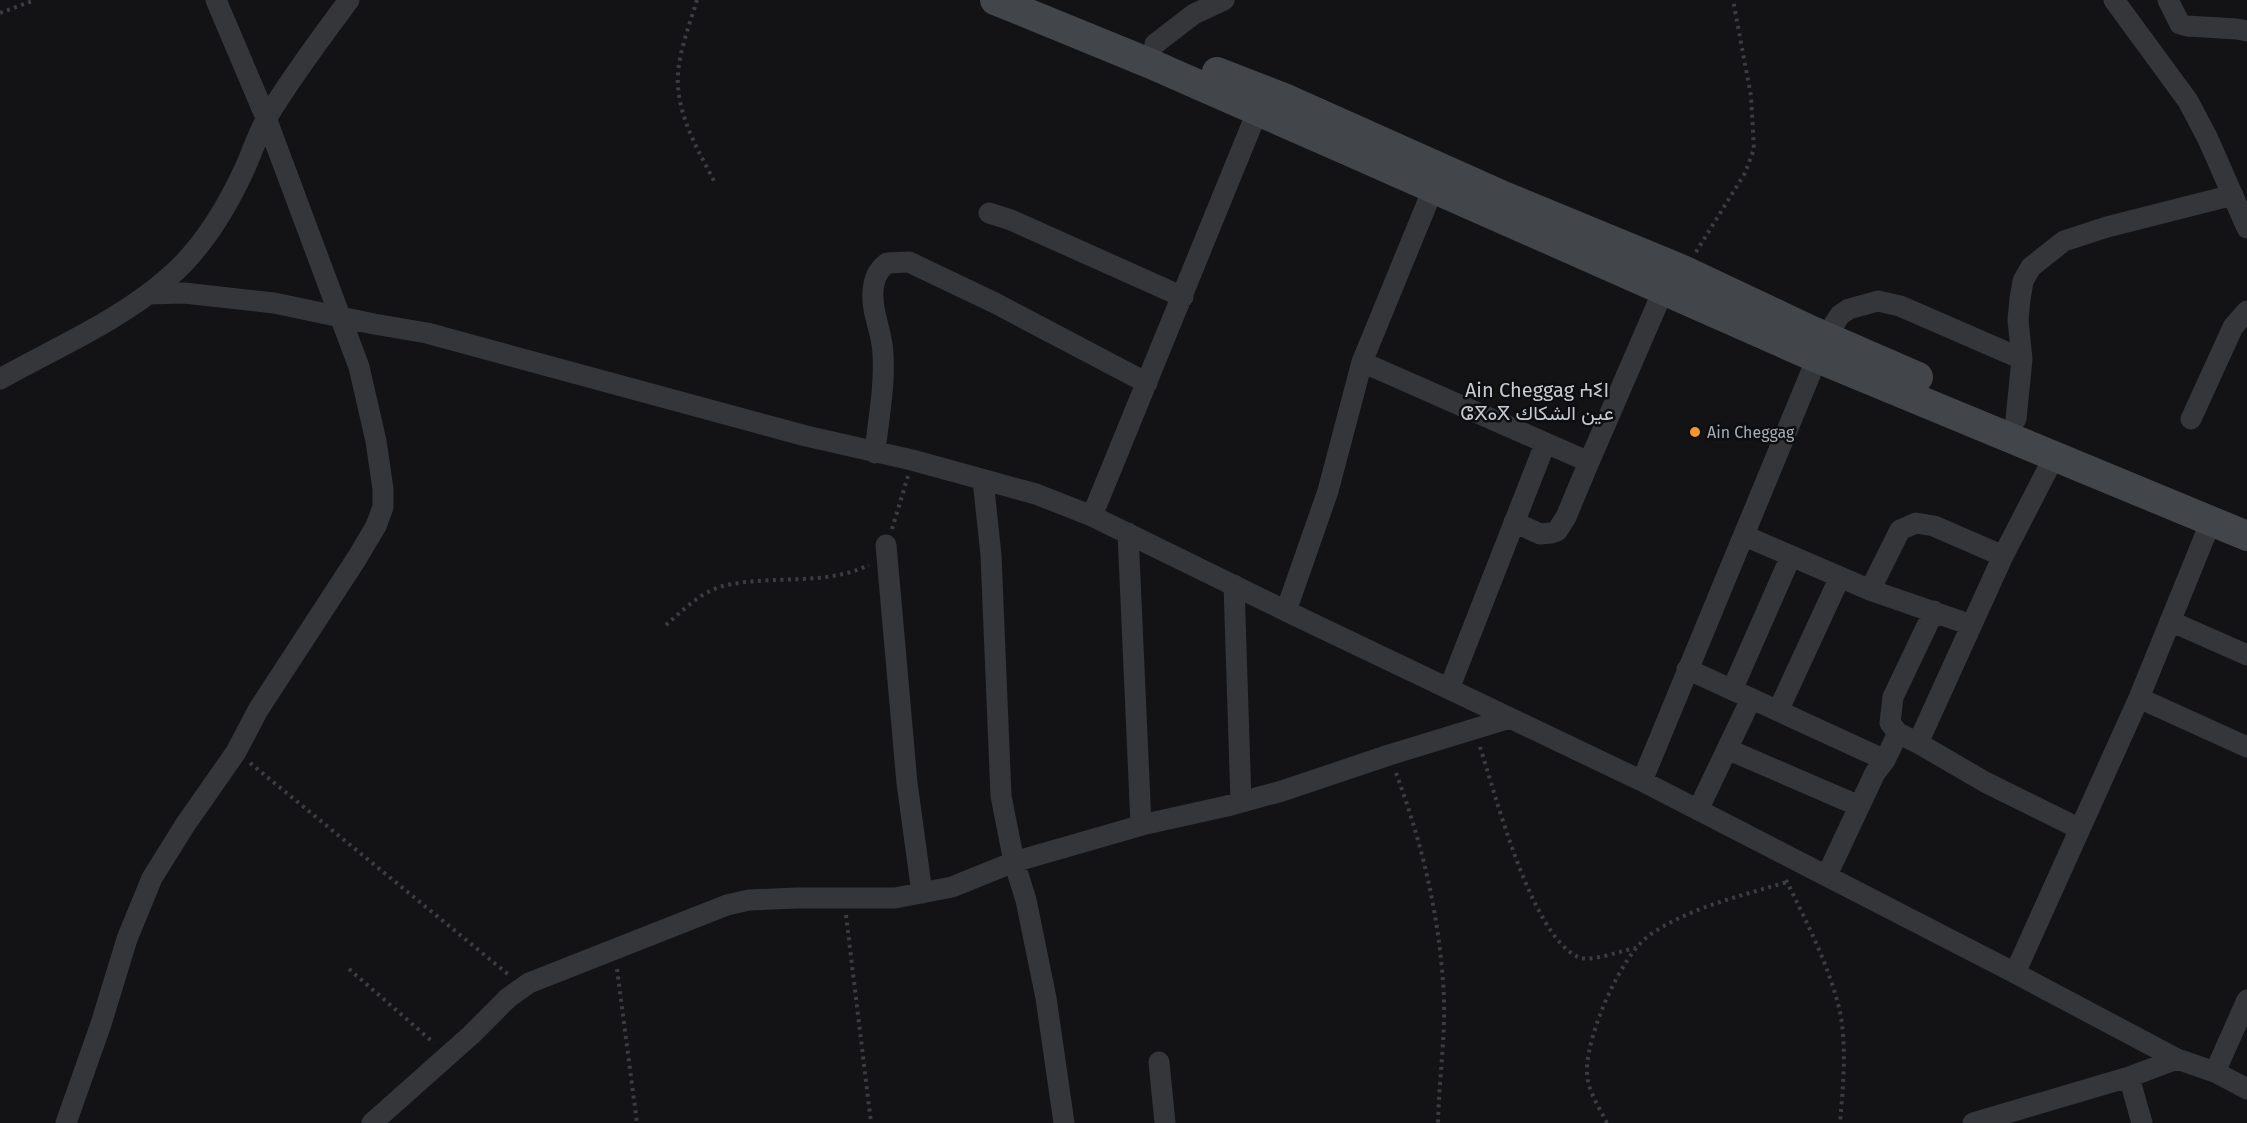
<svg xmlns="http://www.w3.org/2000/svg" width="2247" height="1123" viewBox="0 0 2247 1123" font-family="'Fira Sans',Vazirmatn,'Noto Sans Tifinagh',sans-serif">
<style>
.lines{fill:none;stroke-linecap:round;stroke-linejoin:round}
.path{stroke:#3a3d41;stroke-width:4;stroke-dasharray:3 4.5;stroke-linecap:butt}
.street{stroke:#34363a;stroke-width:21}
.secondary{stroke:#42454a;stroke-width:30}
.poi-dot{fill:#f3972d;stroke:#0e0e10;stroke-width:2}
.labels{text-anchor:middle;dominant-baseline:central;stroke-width:5;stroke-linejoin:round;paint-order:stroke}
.poi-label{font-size:16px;fill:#a4acb5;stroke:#0e0e10;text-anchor:start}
.quarter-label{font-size:20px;fill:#c5cad1;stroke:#0e0e10}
</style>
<rect width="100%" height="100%" fill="#131315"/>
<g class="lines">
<path class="path" d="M697 0C689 27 676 58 678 86 680 120 699 152 714 181
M0 13 35 0
M1696 252 1745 173 1754 149 1751 96 1733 0
M892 529 908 476
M666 625C683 610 701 592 723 586 772 574 823 587 869 565
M1480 747C1496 796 1531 935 1578 957 1590 963 1623 950 1636 948
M250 763 509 975
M1396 773C1421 840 1438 910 1443 982 1447 1029 1439 1076 1438 1123
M1786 880C1807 923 1829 965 1840 1012 1847 1047 1843 1088 1840 1123
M846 915 871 1123
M349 969 434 1043
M617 969 637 1123
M1607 1123C1598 1105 1586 1089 1587 1068 1588 1033 1621 954 1651 934 1691 907 1741 896 1787 882"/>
<path class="street" d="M2114 0 2188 101 2208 139 2247 228
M2168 0 2180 24 2187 26 2237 29 2247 31
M1155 44 1194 14 1224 0
M989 213 1011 220 1183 297
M149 294 184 293 274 303 374 324 427 333 806 436 912 460 1036 494 1092 516 1286 611 1642 781 2015 973 2177 1059 2215 1072 2247 1089
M1362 362 1589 462 1663 291
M0 379C57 347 119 321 168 278 201 250 226 209 244 170 252 153 258 133 268 116 292 76 321 38 349 0
M2016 419 2022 359 2018 320 2020 299 2023 281 2031 267 2064 241 2107 227 2233 195
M2191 419 2233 327 2247 311
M875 453C878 420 885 388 883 355 883 333 871 313 873 291 874 279 877 271 887 263L909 262 995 303 1147 383
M983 480 991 555 1001 796 1014 862 1026 900 1046 998 1064 1123
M1092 516 1262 100
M1514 522 1540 534 1551 533 1557 531 1566 517 1589 462
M1128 533 1141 825
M1745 536 1870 590 1971 625
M886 545 907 783 922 893
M1234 585 1241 802
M1870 590 1900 530 1916 523 1934 526 2003 556
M1286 611 1328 491 1362 362 1433 189
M2170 621 2247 655
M1687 669 1885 760
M1449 689 1545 444
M1732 690 1791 556
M2139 698 2247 747
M1778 711 1840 577
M1898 733 1890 723 1893 697 1934 611
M1918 743 1985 782 2080 829
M1727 749 1859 806
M1642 781 1817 358 1826 337 1840 315 1849 309 1878 301 1900 306 2022 359
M1698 810 1751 699
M1827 875 1875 773 1885 760 1898 733 1918 743 2003 556 2055 455
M2015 973 2139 698 2211 521
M1159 1062 1165 1123
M2215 1072 2247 1000
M2129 1077 2142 1123
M66 1123 101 1024 127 939 152 878 185 825 236 752 258 710 357 558 376 526 383 507V489L376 441 359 367 266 118 216 0
M372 1123 471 1035 508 998 529 983 727 905 749 900 797 898H895L952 887 1014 862 1146 824 1227 806 1282 791 1389 755 1510 718
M1973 1123 2129 1077 2177 1059"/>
<path class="secondary" d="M995 0 1149 63 1349 151 1817 358 2247 536
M1217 72 1284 98 1501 195 1683 270 1810 330 1918 377"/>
</g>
<circle class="poi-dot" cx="1695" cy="432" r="6"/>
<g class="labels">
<g class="poi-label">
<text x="1707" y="432">Ain Cheggag</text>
</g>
<g class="quarter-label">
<text x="1537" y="390">Ain Cheggag ⵄⵉⵏ<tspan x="1537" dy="23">ⵛⴳⴰⴳ عين الشكاك</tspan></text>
</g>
</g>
</svg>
